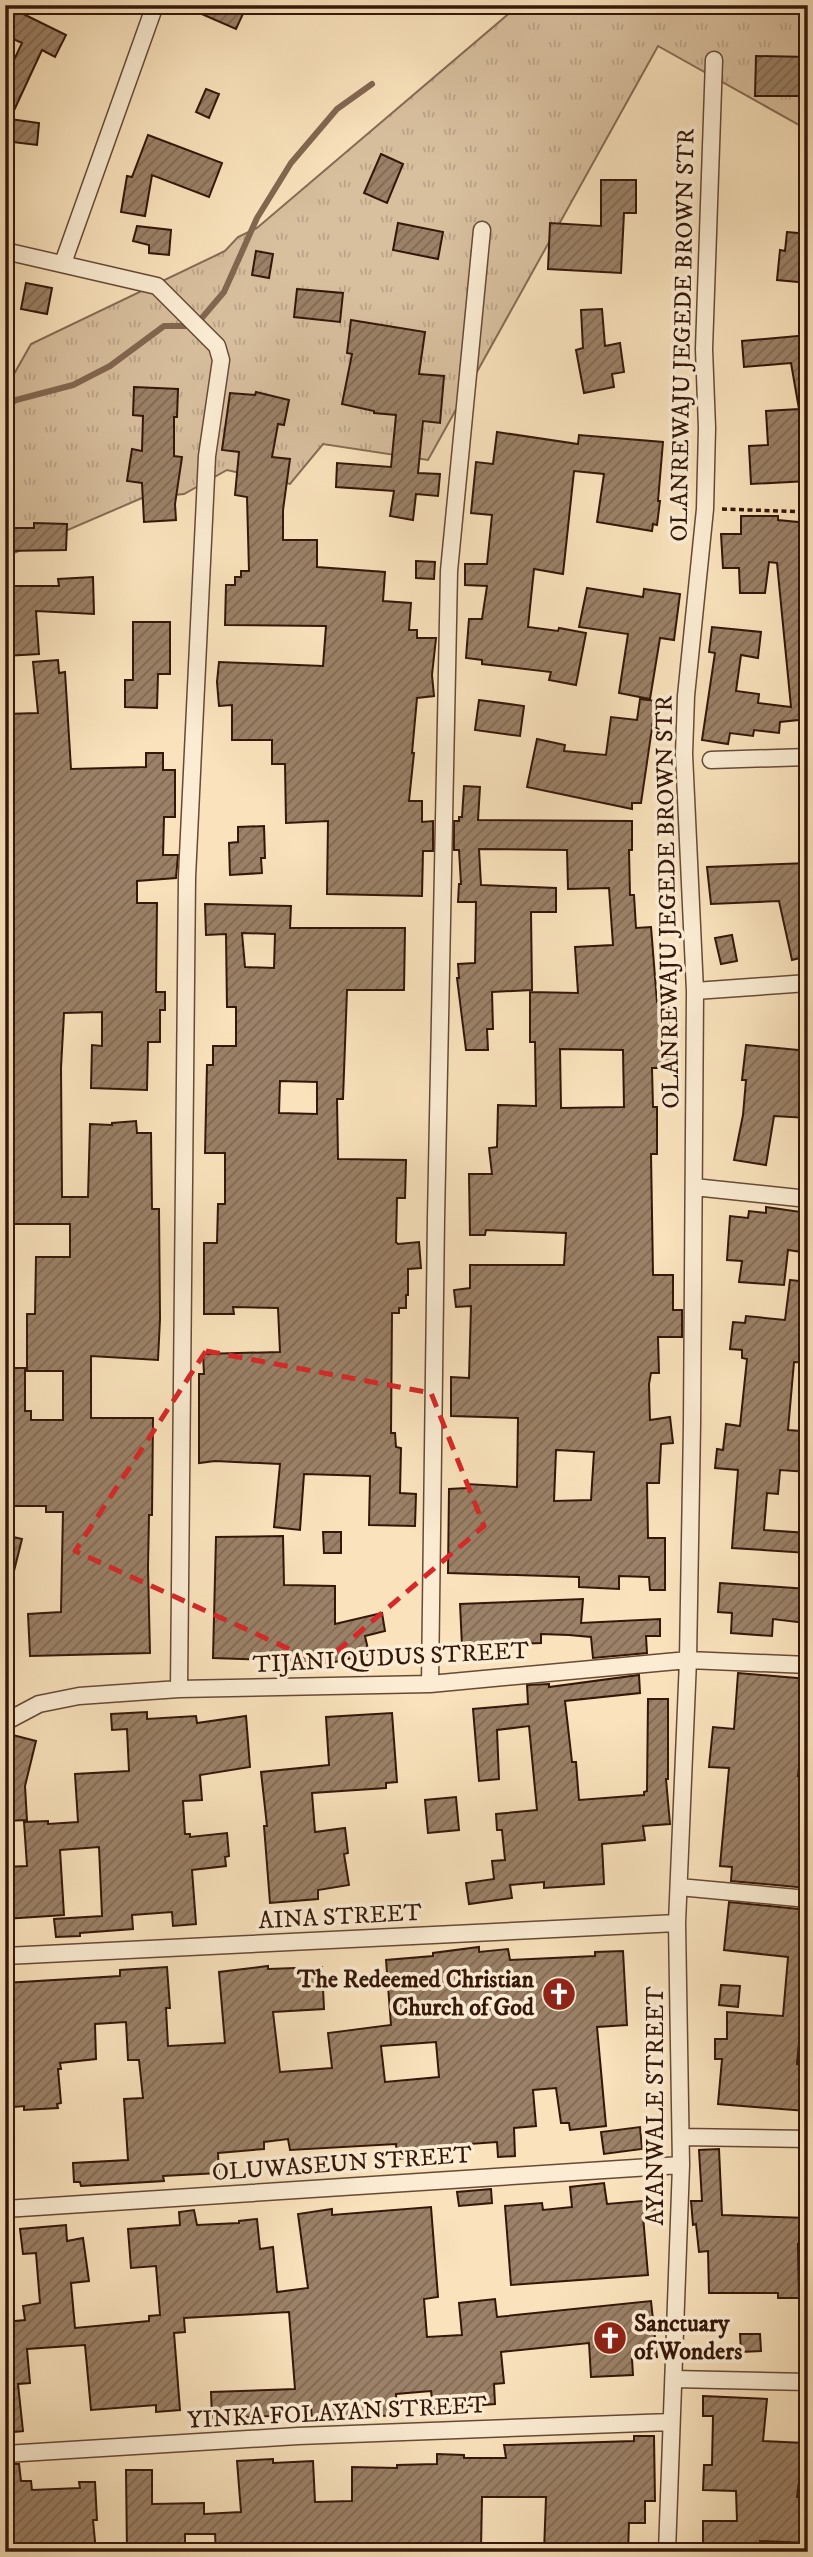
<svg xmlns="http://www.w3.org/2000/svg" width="813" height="2557" viewBox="0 0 813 2557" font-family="'IM FELL DW Pica',serif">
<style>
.grass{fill:url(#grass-tufts);stroke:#866b54;stroke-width:2}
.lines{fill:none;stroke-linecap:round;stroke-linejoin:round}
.stream{stroke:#826750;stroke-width:6}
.building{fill:url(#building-hatch);stroke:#35170a;stroke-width:2;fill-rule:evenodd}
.minor-casing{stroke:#664a36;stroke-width:19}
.path{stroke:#35170a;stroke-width:3.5;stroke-dasharray:5 3.5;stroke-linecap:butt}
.minor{stroke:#fbecd3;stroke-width:16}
.marked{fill:none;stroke:#d62828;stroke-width:5;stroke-dasharray:14 9;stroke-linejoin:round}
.labels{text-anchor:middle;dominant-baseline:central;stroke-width:7;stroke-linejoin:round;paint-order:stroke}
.street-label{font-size:24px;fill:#35170a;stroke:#fbecd3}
.poi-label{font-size:24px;font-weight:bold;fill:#35170a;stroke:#fbecd3;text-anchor:end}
</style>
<defs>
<pattern id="grass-tufts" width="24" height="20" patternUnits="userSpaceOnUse" patternTransform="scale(1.75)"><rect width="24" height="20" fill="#d8bf9e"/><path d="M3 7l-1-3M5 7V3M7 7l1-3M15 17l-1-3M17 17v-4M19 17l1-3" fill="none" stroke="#baa387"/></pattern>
<pattern id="building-hatch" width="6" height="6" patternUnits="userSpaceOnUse" patternTransform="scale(1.75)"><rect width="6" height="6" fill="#9b8167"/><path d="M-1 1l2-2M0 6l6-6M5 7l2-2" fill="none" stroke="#7f6953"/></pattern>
</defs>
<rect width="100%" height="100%" fill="#f9e2bc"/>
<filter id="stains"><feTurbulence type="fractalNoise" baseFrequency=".00286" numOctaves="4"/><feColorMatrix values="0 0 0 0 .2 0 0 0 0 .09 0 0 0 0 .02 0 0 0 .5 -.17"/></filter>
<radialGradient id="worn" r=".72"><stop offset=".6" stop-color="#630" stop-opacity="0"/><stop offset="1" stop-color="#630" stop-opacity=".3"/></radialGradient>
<path class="grass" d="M519 5H808V130L658 46 428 460 323 444 290 484 227 470 184 494 142 498 5 557V379L14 374 31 344 225 251 238 237 257 228Z"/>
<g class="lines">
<path class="stream" d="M5 406 16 400 73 385 110 366 164 326H195L224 292 257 218 291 163 337 109 372 84"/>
</g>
<path class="building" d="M5 5 66 35 55 57 42 50 10 119 39 123 37 145 5 141V79L22 43 5 35Z
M181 5H247L236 29Z
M756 56 808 57V96H755Z
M206 89 219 94 209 118 196 112Z
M148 135 222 163 209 197 152 175 145 216 121 212 127 176 132 177Z
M381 154 403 164 387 203 364 193Z
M601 180H636V213H624L621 273 548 269 550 223 601 226Z
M398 223 443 232 438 259 393 250Z
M137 226 171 230 169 255 149 253V245L133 241Z
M787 232 808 234V283L777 280 780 250 785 251Z
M256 251 273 254 269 278 252 275Z
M26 283 52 288 47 314 21 309Z
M297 289 343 293 340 322 294 317Z
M602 309 605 346 620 343 624 372 612 374 614 387 584 393 576 350 583 348 581 310Z
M351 320 425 332 419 374 444 376 440 423 423 421 418 473 440 474 438 496 416 494 413 520 390 516 394 491 336 487 337 463 391 467 396 415 374 413V411L342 404 352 354 347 353Z
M808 335V410H805L808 481 751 484 749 446 768 445 766 411 799 409 791 363 744 367 742 341Z
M134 387 178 389 177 417H174V456L182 457 175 504 176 520 144 522 142 483 127 481 132 449 142 451 143 416 133 415Z
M256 392 289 400 284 425 278 424 272 457 290 459 283 510V540H317V567L385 572 383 601 411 603 409 630H417V638H436L432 675 434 696 417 698 412 753H414L409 801H422V822L433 821V851H423L422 896 327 894 328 821 286 823 285 764H272V740H232V705L219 706 217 682 219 662 323 666 326 626 225 625 226 585H235V577H241V571H249L247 497 235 495 239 452 222 450 230 393 255 395Z
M497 432 578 444 579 435 663 442 658 501H660L657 525 653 524 652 531 597 522 604 474 574 471 563 574 534 569 528 627 558 631 559 628 586 633 576 685 549 680 551 672 482 664V660L466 658 469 619H482L487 586 465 585V564H487L492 515 471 513 476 462 493 464Z
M741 516H778V520L808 523V719L780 722 779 733 754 730 753 736 730 733 728 744 702 740 715 653 709 652 712 627 761 632 758 658 741 655 736 691 759 694 758 703 791 707 777 563 769 562 765 593H740L739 568H723L721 534H741Z
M34 523 67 524 66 550 5 551V528H34Z
M416 561 435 562 434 579 416 578Z
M93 577 94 614 36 611 39 654 5 656V586H59L58 579Z
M587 588 643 597 644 589 680 594 674 640 660 638 650 699 619 693 628 634 579 627Z
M133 622H170V674H158L157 708 125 707V680H133Z
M58 660 59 673 65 672 71 769 146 767V753H163V770H175V817H164L163 855H178L176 878 137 881V903H157L156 992H165V1010H160V1042H148L147 1090 91 1088 92 1045 102 1046V1012L64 1013 61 1068 62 1197H88L90 1124 112 1125V1123L136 1121 137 1133H151L152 1209H159L160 1319 158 1360 91 1356V1418H153L152 1515H149L148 1568 150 1653 30 1656 28 1614 61 1612 63 1512H46V1506H5V1368H25V1411H31V1420H63V1371H27V1314H35L36 1257H70V1224H5V714L38 713 33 662Z
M640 699 656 701 641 803H632V809L527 787 537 739 565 745 564 751 606 755 611 717 637 720Z
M479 700 524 706 520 736 475 730Z
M464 786 480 787 478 820 632 821V850H629L630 895H634L636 928 651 927 657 1002 669 1003V1052H672V1068H652L653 1107H657V1154H651L653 1275H673V1310H682V1337H658L659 1373H651L649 1384 650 1420 670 1417 673 1443 661 1444 659 1483H647L648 1538H665V1590H650L649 1577 619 1576V1589L579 1587V1577L448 1573 449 1489 467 1488V1484L517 1487 518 1418 451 1416V1377L469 1378 471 1306 456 1307 454 1290 470 1288V1265H564L566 1233 486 1230 485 1235H470L469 1174H492L489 1148 497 1147 498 1105 536 1106 535 1042H530V992L578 993 575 947 613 945 609 888 568 889 567 850 479 849 481 885 556 888V912H531L532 990 492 992 493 1029H487L488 1050H466L457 978H459L458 964 475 963 476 902H458L459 884H461L459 850H454V821H459V817H462ZM560 1049 623 1050 624 1107 561 1108ZM556 1450 594 1452 591 1500 554 1501Z
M264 826 265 858H261L262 873 230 875 229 843 238 842V827Z
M808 863V956L792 960 779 901 711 904 707 867Z
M205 904 291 906 290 928H405L404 990H347L343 1099H337L338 1159 406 1160 405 1198H397L396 1242 398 1244 419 1242 421 1268 408 1269V1295H406V1308H399V1313H392L391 1433H395L396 1447 401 1448 400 1493 416 1494 415 1526 369 1525 370 1476 304 1474 300 1530 274 1527 280 1464 215 1461 199 1463V1374H204L203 1354 280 1352 278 1308 233 1307 234 1314H204V1243H217L218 1204H225V1153H205L207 1065H213V1046H236V1007H227L226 934 206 935ZM242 933 275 934 274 968 245 967ZM280 1081 317 1082V1114L279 1113Z
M732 935 737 961 721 964 715 938Z
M746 1045 808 1051V1118L774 1116 766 1165 734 1160 743 1115 746 1080H742Z
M766 1207 808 1213V1253L788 1250 784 1285 739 1282 742 1261 727 1260 730 1216 748 1218 749 1211 766 1213Z
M790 1280 808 1282V1363L794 1362 788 1430 801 1431V1437H808V1472L780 1470 778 1494 767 1493 764 1530 808 1533V1553L732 1548 738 1470 715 1468 717 1449 723 1450 726 1424 740 1426 747 1359 742 1358V1350L730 1349 733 1322 745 1323 746 1316 785 1320Z
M323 1532H341V1553H324Z
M5 1535 22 1539 11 1583H5Z
M283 1536 284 1585 335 1586V1624L382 1613 385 1631 365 1636 369 1654 335 1662 213 1658 216 1537Z
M720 1583 808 1589 805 1623 773 1619 772 1636 731 1633 732 1613 718 1612Z
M583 1599 581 1623 660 1619V1636H646L647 1653 593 1658 591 1637 569 1635 541 1634V1643L462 1646 460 1604Z
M738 1673 808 1679V1716L805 1715 798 1776 808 1777 807 1888 731 1881 732 1867 720 1866 729 1768 709 1767 713 1727 734 1729Z
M639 1675 640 1693 565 1701 572 1762H576L579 1800 644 1795V1792L647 1791 648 1699H668V1779H666L670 1824 643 1826 645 1840 602 1844 604 1884 544 1888V1882L510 1885 512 1898 469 1904 466 1883 494 1879 492 1861 505 1860 502 1830H497L496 1814 537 1810 529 1726 497 1730 499 1779 479 1781 473 1709 528 1704 527 1685 549 1684V1687Z
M147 1712V1719L196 1716 197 1723 246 1716 250 1767 200 1775 202 1800 183 1801 185 1834H190V1837L227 1833 229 1856 225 1857 226 1866 192 1870 196 1924 173 1926 172 1912 132 1915 133 1929 80 1933V1936L56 1937 54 1919 102 1916 99 1847 60 1850 64 1915 5 1919V1867L27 1866 24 1822 48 1821V1824L78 1822 75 1774 129 1771 127 1729 112 1730 111 1714Z
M392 1713 397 1782 386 1783V1788L312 1793 315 1832 345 1828 348 1853 344 1854 349 1885 318 1890V1899L270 1903 264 1826H267L261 1772 329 1765 326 1717Z
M5 1733 36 1741 25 1786 27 1820 5 1821Z
M456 1797 459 1830 428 1833 425 1800Z
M729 1902 808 1910 806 1961H808V1977L805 2010H802L797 2064 808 2065 806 2111 718 2104 722 2059H715V2039H727V2012L783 2016 788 1957 724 1950Z
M479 1947V1952L508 1949 510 1960 595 1956V1952L623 1951 627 2025 597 2027 606 2126 570 2130 569 2123H561L556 2088 533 2090 536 2126 514 2128 515 2156 498 2157 497 2142 428 2147 429 2156 397 2159 396 2144 290 2150 288 2139 264 2142V2149L218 2153 219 2173 163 2176 164 2181 81 2186 80 2182H74L73 2163 128 2160 124 2099 143 2098 139 2060H128L126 2022 95 2024 96 2059 60 2063 61 2069H58L61 2103 57 2104 58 2108 24 2110V2106L14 2107 12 2065H5V1983L120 1976V1970L167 1967 170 2008H166L168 2046 225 2043 219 1972 268 1966V1969L322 1967 324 2009 273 2012 280 2072 332 2068 328 2033 391 2025 386 1960 433 1956V1953ZM436 2042 439 2077 385 2082 381 2046Z
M721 1985 740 1986 738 2007 719 2005Z
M640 2127 642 2149 604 2154 601 2132Z
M719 2149 722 2215 808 2218V2244H798L799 2298H778V2293H709L708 2251 699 2252 696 2224 693 2225 691 2201H702L699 2150Z
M604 2183 607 2204 654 2200 655 2215 643 2216 648 2275 511 2285 505 2206 542 2203 543 2210 572 2207 570 2187Z
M491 2189 492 2203 459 2206 457 2192Z
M431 2207 438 2297 424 2299 427 2337 462 2335 459 2303 495 2299 497 2317 651 2301 657 2357 632 2359 633 2375 591 2377 589 2343 501 2352 504 2383 494 2384 495 2404 455 2407V2413L434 2416 431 2391 396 2394 397 2415 312 2420 311 2408 271 2412V2416L212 2418 211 2392 295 2389 289 2312 184 2318 185 2332 174 2333 180 2410 156 2412V2405L91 2410 85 2345 27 2349 30 2383 18 2384 23 2431 5 2433V2322L25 2320 23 2306 40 2303 36 2253 23 2254 20 2229 66 2225 67 2241 83 2238 89 2281 71 2283 75 2328 149 2321V2316L160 2315 156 2266 131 2268 128 2229 180 2225 179 2212 194 2210 197 2225 239 2223V2221L257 2219 260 2249 273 2247 277 2292 308 2288 298 2214 332 2209V2215Z
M740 2334H760L761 2351 741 2352Z
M703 2396 767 2399 763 2441 804 2443 797 2497H808V2543L760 2541V2552H703V2521H737L736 2491 703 2490 704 2465H712L713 2416H703Z
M634 2436H654L655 2501H645V2523H629L628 2552H544L546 2497H482L481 2549 436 2551V2544L368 2543 369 2552H353V2546L318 2547V2552H216L215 2534H185V2547H153V2552H127L126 2470H152V2504L204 2503V2514L241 2512 237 2461 273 2459V2463L313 2461 315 2502 352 2501V2467L397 2468V2465L437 2464V2454L464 2455V2458H506L504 2445 634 2441Z
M5 2464H19L21 2481H31L32 2490 80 2488 79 2482H95L97 2520H93L96 2552H5Z"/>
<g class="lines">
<g class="minor-casing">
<path id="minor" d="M5 251 157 286 217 346 221 360 207 456 187 877 179 1689
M63 263 155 5
M711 760 808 757
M695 991 808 983
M694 1187 808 1199
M430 1684 436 1218 449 571 482 230
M5 1722 39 1704 79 1696 179 1689 430 1684 688 1660 808 1665
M679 1887 808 1899
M5 1956 677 1923
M681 2137 808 2139
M5 2209 681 2165
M674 2379 808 2382
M5 2454 298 2436 671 2422
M667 2552 681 2165 677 1923 688 1660 692 1424 695 991 684 754 686 696 705 509 707 428 704 349 714 60"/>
</g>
<path class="path" d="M722 509 808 512"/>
<use href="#minor" class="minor"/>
</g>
<path class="marked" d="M206 1351 431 1393 484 1526 322 1664 75 1551Z"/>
<defs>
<g id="church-disc" transform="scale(1.75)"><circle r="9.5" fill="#8f2418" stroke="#fbecd3"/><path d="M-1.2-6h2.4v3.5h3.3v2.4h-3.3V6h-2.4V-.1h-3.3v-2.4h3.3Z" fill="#fff"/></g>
</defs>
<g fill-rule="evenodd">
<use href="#church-disc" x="559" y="1994"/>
<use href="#church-disc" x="610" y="2338"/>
</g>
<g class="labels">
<g class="street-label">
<text transform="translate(683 335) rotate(-89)">OLANREWAJU JEGEDE BROWN STR</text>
<text transform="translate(668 902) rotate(-91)">OLANREWAJU JEGEDE BROWN STR</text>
<text transform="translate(391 1658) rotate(-3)">TIJANI QUDUS STREET</text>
<text transform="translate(340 1917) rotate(-3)">AINA STREET</text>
<text transform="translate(656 2106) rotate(-90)">AYANWALE STREET</text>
<text transform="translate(342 2164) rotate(-4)">OLUWASEUN STREET</text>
<text transform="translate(337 2413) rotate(-3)">YINKA FOLAYAN STREET</text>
</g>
<g class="poi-label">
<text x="534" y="1980">The Redeemed Christian<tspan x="534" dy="28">Church of God</tspan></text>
<text x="634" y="2324" text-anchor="start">Sanctuary<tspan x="634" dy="28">of Wonders</tspan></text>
</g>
</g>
<rect width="813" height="2557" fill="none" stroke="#f9e2bc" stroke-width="28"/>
<rect x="7" y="7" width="799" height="2543" fill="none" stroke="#35170a" stroke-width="3.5"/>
<rect x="14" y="14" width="785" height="2529" fill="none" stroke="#35170a" stroke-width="2"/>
<rect width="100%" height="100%" filter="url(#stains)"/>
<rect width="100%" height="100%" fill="url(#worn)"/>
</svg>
